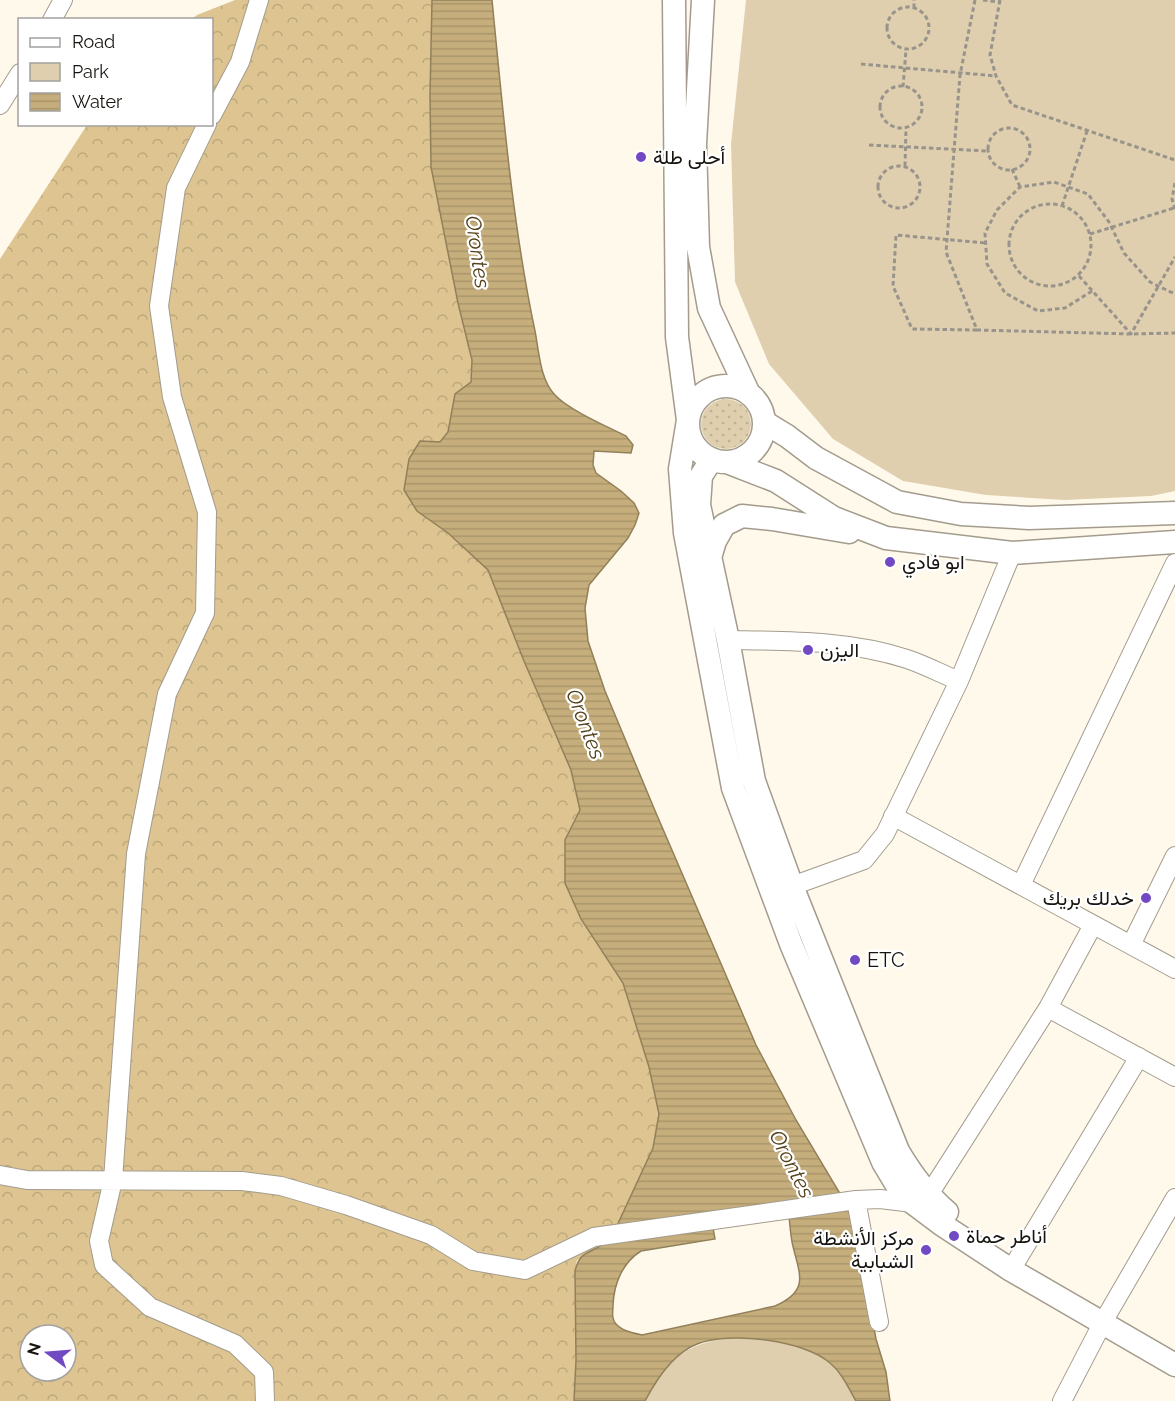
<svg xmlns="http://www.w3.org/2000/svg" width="1175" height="1401" viewBox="0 0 1175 1401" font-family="Raleway,Vazirmatn,sans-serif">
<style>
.grass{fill:url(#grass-dots)}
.forest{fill:url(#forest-crowns);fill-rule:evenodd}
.park{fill:#dfcfae}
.water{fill:url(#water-rules);stroke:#92805b;stroke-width:1.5;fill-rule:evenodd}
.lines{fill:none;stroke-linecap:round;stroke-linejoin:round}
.minor-casing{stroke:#a39c8d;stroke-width:20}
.major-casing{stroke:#a39c8d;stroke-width:25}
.path{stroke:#99948b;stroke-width:3;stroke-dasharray:4.5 3;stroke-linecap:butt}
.minor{stroke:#fff;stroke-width:18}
.major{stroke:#fff;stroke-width:22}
.poi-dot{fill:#7149c2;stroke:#fff;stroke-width:2}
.labels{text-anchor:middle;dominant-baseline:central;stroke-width:4.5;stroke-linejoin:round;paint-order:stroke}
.poi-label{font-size:20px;fill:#17140f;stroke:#fff;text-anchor:start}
.water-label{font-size:21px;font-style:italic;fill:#534119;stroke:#fff}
</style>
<defs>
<pattern id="grass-dots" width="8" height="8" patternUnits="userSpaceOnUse" patternTransform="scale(1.5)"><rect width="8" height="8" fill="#dfcfae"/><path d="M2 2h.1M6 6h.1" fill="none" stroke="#bfb194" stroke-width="1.8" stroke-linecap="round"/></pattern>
<pattern id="forest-crowns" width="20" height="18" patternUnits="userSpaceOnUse" patternTransform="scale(1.5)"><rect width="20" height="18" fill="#ddc491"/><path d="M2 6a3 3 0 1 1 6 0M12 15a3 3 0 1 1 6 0" fill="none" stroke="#bda87c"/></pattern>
<pattern id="water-rules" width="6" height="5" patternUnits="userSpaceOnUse" patternTransform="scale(1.5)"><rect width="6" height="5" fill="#c6ae7c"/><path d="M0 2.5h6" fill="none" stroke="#a9956a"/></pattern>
</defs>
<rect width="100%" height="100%" fill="#fff9ec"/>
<path class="grass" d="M701 424a25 25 0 1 1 50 0a25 25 0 1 1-50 0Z"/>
<path class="forest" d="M235 0H432L430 96 431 167 458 303 472 360 471 382 455 394 448 432 440 442 417 511 448 533 488 570 524 661 571 770 580 810 565 840 581 919 623 983 649 1067 659 1114 653 1148 614 1232 607 1243 577 1260 575 1271 576 1360 574 1401H0V259L87 125 212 124V20L192 19 197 15ZM30 1335H66V1371H30Z"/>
<path class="park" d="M746 0H1175V491L1151 496 1064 500 986 495 903 481 833 439 769 364 735 282 731 144Z
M738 1338C773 1340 820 1344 842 1375 848 1383 851 1393 856 1401H645C666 1358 690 1340 738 1338Z"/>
<path class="water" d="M432 0H492C503 111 512 222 535 331 539 351 540 380 555 395 567 409 608 427 626 436L633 445 631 453 594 451 593 465 596 473 621 491 634 503 639 513 635 525 628 538 589 585 585 608 588 641 605 691 656 813 756 1045 796 1120 848 1207 864 1276 876 1339 886 1372 890 1401H856C848 1387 842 1373 830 1363 804 1340 729 1331 697 1344 674 1353 656 1380 645 1401H574L576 1360 575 1271C580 1250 590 1254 605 1243 609 1241 611 1236 614 1232L653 1148 659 1114 649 1067 623 983 581 919 565 883V840L580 810 571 770 524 661 488 570 448 533 417 511 404 490 409 459 420 441 440 442 448 432 455 394 471 382 472 360 458 303 431 167 430 96ZM788 1204C789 1216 790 1230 792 1242 799 1274 811 1290 775 1306L642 1335C633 1333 622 1331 616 1324 611 1318 613 1312 613 1305 614 1284 622 1263 641 1251L715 1239 711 1217Z"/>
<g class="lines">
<g class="minor-casing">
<path id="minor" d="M52 20 63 0
M0 105 20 73
M212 115 240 62 259 0
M207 124 176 188 159 306 172 397 207 512 205 613 167 694 136 854 113 1180 99 1241 104 1265 150 1307 235 1344 264 1372 265 1401
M728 640C788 641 850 640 907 659 925 665 942 674 959 681
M893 816 1175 969
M1021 885 1175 563
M792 886 864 860 885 834 959 681 1012 553
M1131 945 1175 856
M1048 1008 1175 1077
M0 1175 27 1180 242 1181 281 1186 346 1205 431 1235 473 1261 525 1270 594 1237 856 1200 880 1199 913 1203 928 1196 1048 1008 1093 925
M856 1200 879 1322
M1011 1270 1139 1057
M1062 1401 1103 1322 1175 1198"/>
</g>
<g class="major-casing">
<path id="major" d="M674 0 677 337 688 420 680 469 685 533 733 788 791 944 883 1162 898 1187 913 1203 941 1224 1011 1270 1175 1365
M703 0 695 144 698 247 709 308 748 392
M688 424a38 38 0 1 1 76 0a38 38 0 1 1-76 0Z
M764 422 787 436 816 458 897 502 961 514 1029 518 1175 513
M712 459 701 476 699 505 728 640 754 781 792 886 898 1151C912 1175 926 1194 947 1212
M727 462 776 481 834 518 886 538 1012 553 1175 542
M710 558 715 541 724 525 742 516 772 519 849 532"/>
</g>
<path class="path" d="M975 0 960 75 946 252 977 330 1131 334 1175 333
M983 0 999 2
M1000 0 990 55 996 76 1012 105 1175 160
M887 28a21 21 0 1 1 42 0a21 21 0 1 1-42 0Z
M914 8V0
M861 64 996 76
M880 107a21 21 0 1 1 42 0a21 21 0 1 1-42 0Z
M903 87 906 50
M988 149a21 21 0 1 1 42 0a21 21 0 1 1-42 0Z
M869 145 988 151
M878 187a21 21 0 1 1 42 0a21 21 0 1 1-42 0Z
M905 166 906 129
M1012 169 1020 187
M1175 183 1172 199 1175 209
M1009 245a41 41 0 1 1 82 0a41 41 0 1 1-82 0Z
M1062 206 1087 131
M1090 234 1174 208
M1079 276 1131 334 1175 257
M1092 291 1065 308 1038 311 1005 293 987 264 985 233 997 210 1020 187 1054 182 1088 194 1109 222 1124 253 1150 282 1175 294
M977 330 912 329 893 286 896 235 986 243"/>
<use href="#minor" class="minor"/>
<use href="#major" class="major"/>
</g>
<g class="poi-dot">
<circle cx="641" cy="157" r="6"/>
<circle cx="890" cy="562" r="6"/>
<circle cx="808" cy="650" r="6"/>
<circle cx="1146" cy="898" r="6"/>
<circle cx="855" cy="960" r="6"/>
<circle cx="954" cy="1236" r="6"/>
<circle cx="926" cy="1250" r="6"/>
</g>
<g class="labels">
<g class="poi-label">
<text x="653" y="157">أحلى طلة</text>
<text x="902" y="562">ابو فادي</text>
<text x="820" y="650">اليزن</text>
<text x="1134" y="898" text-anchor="end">خدلك بريك</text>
<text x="867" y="960">ETC</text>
<text x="966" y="1236">أناطر حماة</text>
<text x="914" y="1238" text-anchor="end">مركز الأنشطة<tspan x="914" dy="23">الشبابية</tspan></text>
</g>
<g class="water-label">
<text transform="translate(478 252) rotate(82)">Orontes</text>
<text transform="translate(586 724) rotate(69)">Orontes</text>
<text transform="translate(792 1164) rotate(63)">Orontes</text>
</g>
</g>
<rect x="18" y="18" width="195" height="108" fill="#ffffff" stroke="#a2a19f" stroke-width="1.5"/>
<rect x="30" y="38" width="30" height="9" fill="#ffffff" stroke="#a2a19f" stroke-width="1.5"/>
<text x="72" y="48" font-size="18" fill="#17140f">Road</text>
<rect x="30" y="63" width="30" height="18" fill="#dfcfae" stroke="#a2a19f" stroke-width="1.5"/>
<text x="72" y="78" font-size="18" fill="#17140f">Park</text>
<rect x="30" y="93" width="30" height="18" fill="url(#water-rules)" stroke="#a2a19f" stroke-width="1.5"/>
<text x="72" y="108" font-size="18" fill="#17140f">Water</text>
<g transform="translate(48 1353) rotate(286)"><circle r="28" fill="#ffffff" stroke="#a2a19f" stroke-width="1.5"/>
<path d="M0-4.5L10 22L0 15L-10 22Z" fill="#7149c2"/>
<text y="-9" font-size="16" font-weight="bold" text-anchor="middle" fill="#17140f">N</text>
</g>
</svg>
